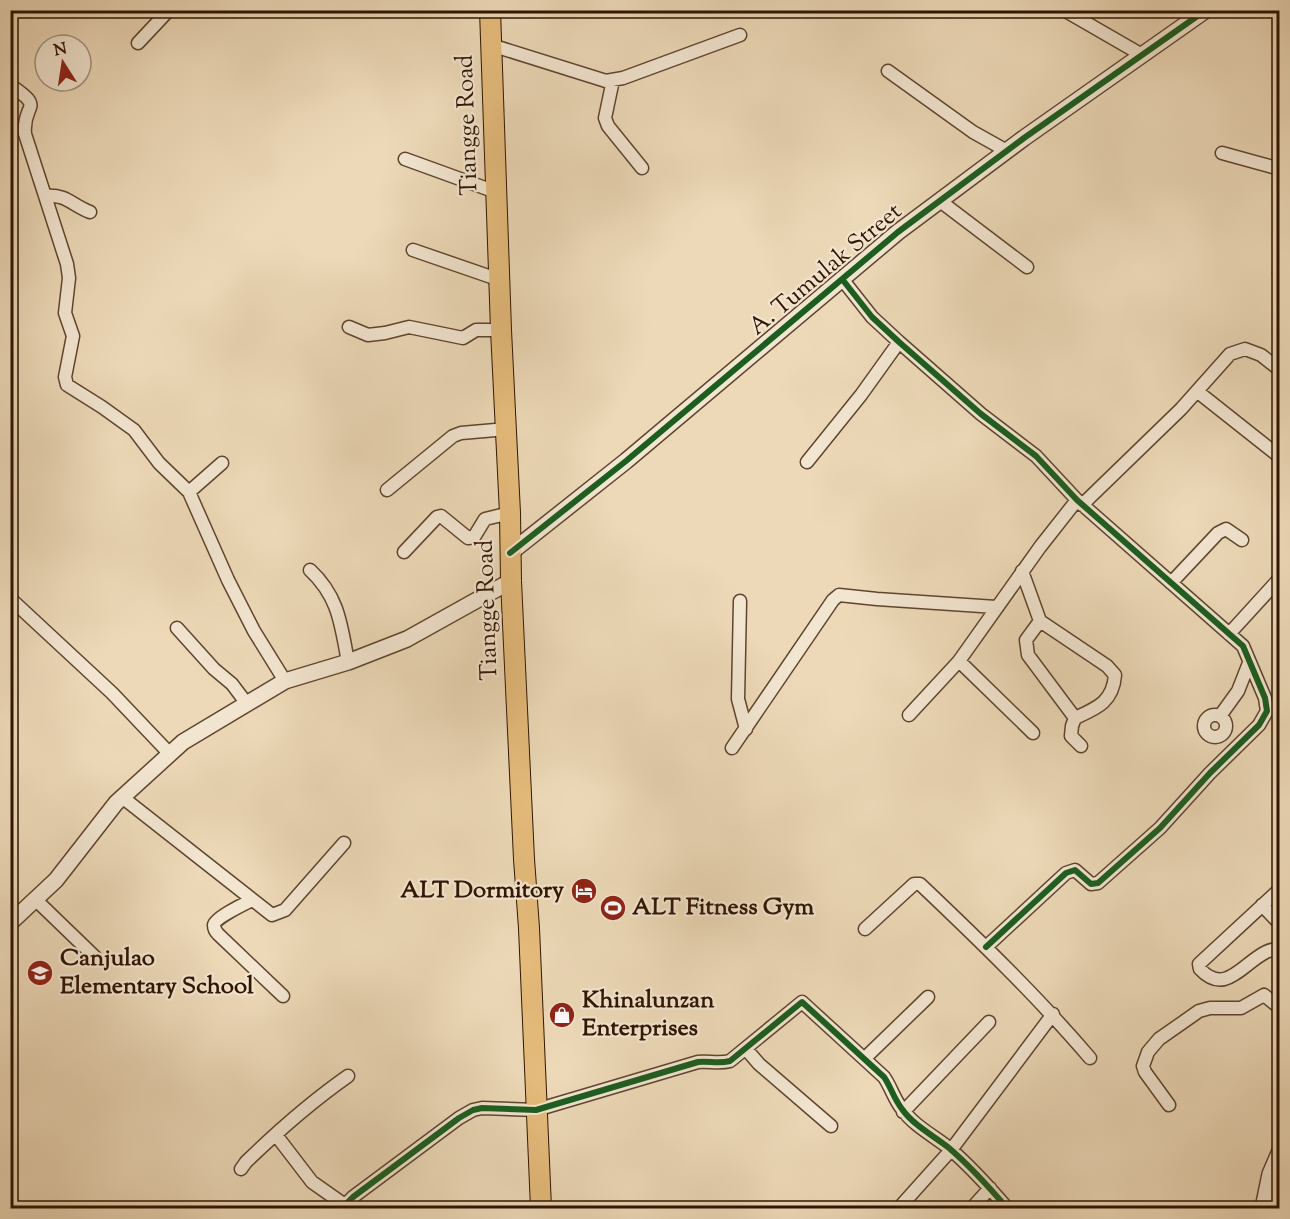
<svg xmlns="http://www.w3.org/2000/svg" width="1290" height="1219" viewBox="0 0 1290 1219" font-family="'Sorts Mill Goudy',serif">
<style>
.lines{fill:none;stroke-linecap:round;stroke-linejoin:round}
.minor-casing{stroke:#5e452f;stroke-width:15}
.tertiary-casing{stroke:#5e452f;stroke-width:18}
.primary-casing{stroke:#2f1401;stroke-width:22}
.minor{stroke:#f3e6d1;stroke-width:12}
.tertiary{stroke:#f3e6d1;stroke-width:15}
.primary{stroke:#e6bc7c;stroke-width:20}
.cycleway-casing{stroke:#f3e6d1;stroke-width:10}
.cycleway{stroke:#1b5e20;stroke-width:6}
.labels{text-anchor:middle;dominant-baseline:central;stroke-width:4.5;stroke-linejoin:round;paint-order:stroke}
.street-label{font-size:24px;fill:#2f1401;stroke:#f3e6d1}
.poi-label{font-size:24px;font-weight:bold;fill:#2f1401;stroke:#f3e6d1;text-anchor:start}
</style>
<rect width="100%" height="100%" fill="#edd9b8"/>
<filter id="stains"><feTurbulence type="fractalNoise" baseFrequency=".00333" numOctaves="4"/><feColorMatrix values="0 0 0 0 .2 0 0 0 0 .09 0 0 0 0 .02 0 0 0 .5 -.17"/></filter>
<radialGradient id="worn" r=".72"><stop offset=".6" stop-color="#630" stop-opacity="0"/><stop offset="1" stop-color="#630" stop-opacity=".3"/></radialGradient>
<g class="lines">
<g class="minor-casing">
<path id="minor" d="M1064 10 1142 55
M138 43 169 10
M491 45 606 81 623 78 740 35
M888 71 973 132 1007 151
M613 80 605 118 608 126 642 168
M10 85C47 110 22 102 25 134L67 264 69 278 65 313 73 336 65 377 67 385 102 407 134 430 159 463 189 492 228 580 254 631 285 681
M1222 153 1280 169
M405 159 496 192
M46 196C66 194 72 205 90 212
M940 201 1027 267
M413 250 500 280
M1279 273H1280
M842 279 872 317 899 342 981 414 1036 456 1077 500 1243 646 1265 698 1267 711 1259 725 1210 773 1160 828 1098 883 1091 884 1075 870 1066 873 986 947
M349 327 368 335 385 333 409 327 463 338 476 330H501
M1198 392 1280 457
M807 462 861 395 899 342
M387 490 453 436 461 433 507 429
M189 492 222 463
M1082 505 1181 409 1230 354 1245 349 1261 355 1280 370
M404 552 437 517 441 516 468 538 474 537 485 519 510 513
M310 570C339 597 341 625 348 662
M1022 571 1040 621 1107 666 1115 675C1113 702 1097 708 1075 718L1072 726 1071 736 1081 746
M1171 583 1218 533 1226 529 1242 540
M740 601 738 699 746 729
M14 602 112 693 169 753
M1040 621 1026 640 1028 655 1075 718
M177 628 214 669 232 684 247 704
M1229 634 1280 578
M959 661 1033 733
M1204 726a11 11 0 1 1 22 0a11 11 0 1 1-22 0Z
M909 715 959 661 1040 547 1077 500
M1220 716 1238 691 1249 663
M732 748 833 600 839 595 877 599 996 607
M122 797 272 915 285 910 344 843
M1280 889 1199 964 1200 969C1225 996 1242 964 1266 952 1270 950 1275 949 1280 948
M36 900 95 957
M252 900C244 904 215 918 214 925 214 929 216 932 218 934L283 996
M1262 905 1280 924
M865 929 914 884H920C979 940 1037 996 1090 1058
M746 1049 759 1064 831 1126
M865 1058 928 997
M1169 1105 1145 1072 1143 1066 1148 1052 1159 1039 1199 1011 1210 1008H1241L1264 995 1280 1008
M903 1112 989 1022
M276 1135 312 1182 349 1208
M241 1169 246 1162C278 1131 311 1102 348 1076
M342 1208 353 1197 459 1118 473 1110 482 1108 536 1110 698 1062C710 1061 719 1064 730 1061L802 1002 884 1077C891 1087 894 1099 902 1109 913 1125 934 1136 949 1148 970 1166 989 1187 1007 1208
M899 1208 951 1150 1053 1014
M972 1208 990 1188"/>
</g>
<g class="tertiary-casing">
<path id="tertiary" d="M510 553 626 461 898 232 1024 138 1206 10
M10 923 56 880 116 803 183 742 285 681 348 662 407 639 511 581
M1263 1208 1270 1174 1280 1151"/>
</g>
<g class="primary-casing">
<path id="primary" d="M490 10 501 330 510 513 511 581 524 859 529 928 541 1208"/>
</g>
<use href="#minor" class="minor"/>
<use href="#tertiary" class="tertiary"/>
<use href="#primary" class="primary"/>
<g class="cycleway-casing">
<path id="cycleway" d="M842 279 872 317 899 342 981 414 1036 456 1077 500 1243 646 1265 698 1267 711 1259 725 1210 773 1160 828 1098 883 1091 884 1075 870 1066 873 986 947
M510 553 626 461 898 232 1024 138 1206 10
M342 1208 353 1197 459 1118 473 1110 482 1108 536 1110 698 1062C710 1061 719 1064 730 1061L802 1002 884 1077C891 1087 894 1099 902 1109 913 1125 934 1136 949 1148 970 1166 989 1187 1007 1208"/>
</g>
<use href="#cycleway" class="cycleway"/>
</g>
<defs>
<g id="hotel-disc" transform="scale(1.35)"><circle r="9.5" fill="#8f2418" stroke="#f3e6d1"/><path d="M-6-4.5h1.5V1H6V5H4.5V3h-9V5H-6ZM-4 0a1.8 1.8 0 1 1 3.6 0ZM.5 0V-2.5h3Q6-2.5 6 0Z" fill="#fff"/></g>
<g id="stadium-disc" transform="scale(1.35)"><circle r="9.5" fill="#8f2418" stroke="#f3e6d1"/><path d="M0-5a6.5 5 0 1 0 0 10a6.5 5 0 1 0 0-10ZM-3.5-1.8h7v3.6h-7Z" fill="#fff"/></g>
<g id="school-disc" transform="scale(1.35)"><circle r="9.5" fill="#8f2418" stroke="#f3e6d1"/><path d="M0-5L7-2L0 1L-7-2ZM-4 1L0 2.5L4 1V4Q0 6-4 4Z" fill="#fff"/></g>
<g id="shop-disc" transform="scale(1.35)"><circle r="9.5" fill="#8f2418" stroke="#f3e6d1"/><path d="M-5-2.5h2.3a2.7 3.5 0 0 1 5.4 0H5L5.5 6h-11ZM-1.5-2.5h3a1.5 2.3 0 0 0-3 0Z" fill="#fff"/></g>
</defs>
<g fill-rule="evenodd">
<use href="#hotel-disc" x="584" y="891"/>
<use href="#stadium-disc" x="613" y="908"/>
<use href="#school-disc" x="40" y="973"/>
<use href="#shop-disc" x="562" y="1015"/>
</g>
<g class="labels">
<g class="street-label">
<text transform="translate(468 125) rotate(-92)">Tiangge Road</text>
<text transform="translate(826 270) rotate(-40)">A. Tumulak Street</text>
<text transform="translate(488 610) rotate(-92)">Tiangge Road</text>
</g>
<g class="poi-label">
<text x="564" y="891" text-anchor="end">ALT Dormitory</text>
<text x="632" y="908">ALT Fitness Gym</text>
<text x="60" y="959">Canjulao<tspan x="60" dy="28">Elementary School</tspan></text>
<text x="582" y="1001">Khinalunzan<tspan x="582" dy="28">Enterprises</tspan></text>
</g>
</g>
<rect width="1290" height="1219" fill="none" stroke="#edd9b8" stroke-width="36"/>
<rect x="12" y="12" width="1266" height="1195" fill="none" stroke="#2f1401" stroke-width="3"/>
<rect x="18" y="18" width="1254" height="1183" fill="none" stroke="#2f1401" stroke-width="1.5"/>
<g transform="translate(63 63) rotate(348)"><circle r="28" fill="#f3e6d1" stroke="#a5927e" stroke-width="1.5"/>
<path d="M0-4.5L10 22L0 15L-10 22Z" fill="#8f2418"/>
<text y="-9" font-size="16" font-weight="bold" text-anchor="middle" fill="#2f1401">N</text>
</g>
<rect width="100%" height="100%" filter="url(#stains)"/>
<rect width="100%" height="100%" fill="url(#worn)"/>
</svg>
